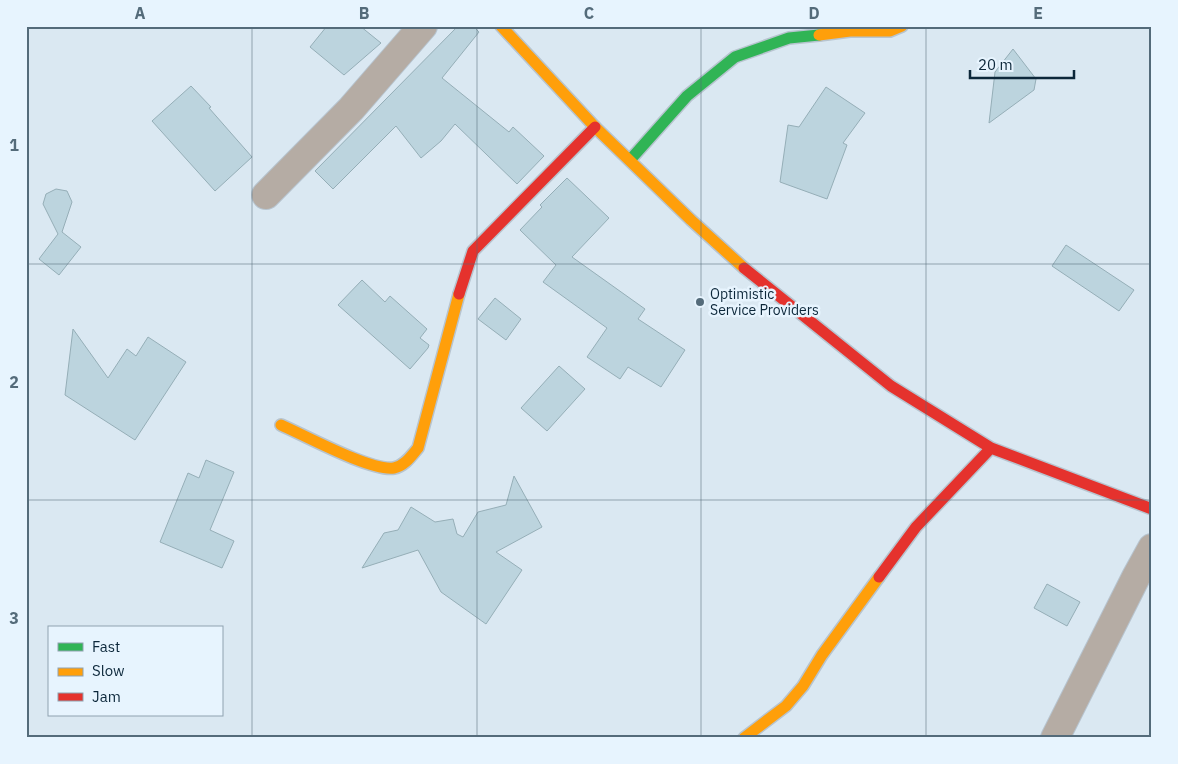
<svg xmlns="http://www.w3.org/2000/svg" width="1178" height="764" viewBox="0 0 1178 764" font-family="'IBM Plex Sans',sans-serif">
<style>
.building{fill:#bcd4de;stroke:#95aeb7}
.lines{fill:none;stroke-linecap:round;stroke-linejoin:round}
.street-casing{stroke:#b7c4cf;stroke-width:30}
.fast-casing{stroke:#b7c4cf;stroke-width:14}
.slow-casing{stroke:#b7c4cf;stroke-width:14}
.jam-casing{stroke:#b7c4cf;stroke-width:14}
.street{stroke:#b5aca4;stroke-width:28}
.fast{stroke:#30b455;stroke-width:11}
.slow{stroke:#ff9f0a;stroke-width:11}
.jam{stroke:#e5322d;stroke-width:11}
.grid{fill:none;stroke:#546b7a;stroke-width:1;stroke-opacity:0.55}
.poi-dot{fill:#546b7a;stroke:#e7f4fe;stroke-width:2}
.labels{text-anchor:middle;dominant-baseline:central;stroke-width:5;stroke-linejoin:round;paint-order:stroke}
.poi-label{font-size:14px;fill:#0c273a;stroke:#e7f4fe;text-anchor:start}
.neatline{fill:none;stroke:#546b7a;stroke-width:2}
.grid-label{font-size:16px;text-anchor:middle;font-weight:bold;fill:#546b7a}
</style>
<rect width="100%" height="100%" fill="#dae8f2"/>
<path class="building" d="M327 26H360L381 43 344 75 310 47Z
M458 26H473L479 32 442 78 509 132 513 127 544 156 517 184 455 124 441 141 421 158 396 126 333 189 315 171Z
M1013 49 1036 79 1034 90 989 123 995 72Z
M191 86 211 107 209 108 252 157 215 191 152 121Z
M826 87 865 113 843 143 847 145 827 199 780 182 788 125 799 127Z
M567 178 609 218 572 257 645 309 638 319 685 350 661 387 628 367 620 379 587 357 607 328 543 282 556 265 520 230 542 207 540 205Z
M56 189 67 191 72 202 62 232 81 247 59 275 39 259 58 234 43 204 46 194Z
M1066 245 1134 290 1119 311 1052 266Z
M362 280 385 302 390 296 427 329 420 338 429 345 428 348 410 369 338 305Z
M495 298 521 319 506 340 478 319Z
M73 329 108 378 127 349 136 356 148 337 186 362 135 440 65 395Z
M559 366 585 389 547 431 521 408Z
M206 460 234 472 210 530 234 541 222 568 160 542 188 473 199 478Z
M514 476 542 527 496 552 522 570 486 624 441 592 418 550 362 568 384 533 398 530 411 507 435 522 453 519 457 534 463 537 478 512 506 505Z
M1047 584 1080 602 1067 626 1034 608Z"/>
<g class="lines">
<g class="street-casing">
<path id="street" d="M266 195 351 109 423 26
M1055 738 1136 577 1152 548"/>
</g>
<g class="fast-casing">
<path id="fast" d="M630 160 687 96 735 57 789 38 819 35"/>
</g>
<g class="slow-casing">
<path id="slow" d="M501 26 595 127 691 220 744 268
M819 35 850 31H890L902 26
M281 425C304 435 372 472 394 468 405 466 412 455 418 448L459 294
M744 738 786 706 803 686 822 655 879 577"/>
</g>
<g class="jam-casing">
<path id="jam" d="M744 268 891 386 991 448 1152 509
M459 294 473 251 595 127
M879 577 916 527 991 448"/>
</g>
<use href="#street" class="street"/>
<use href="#fast" class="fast"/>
<use href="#slow" class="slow"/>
<use href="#jam" class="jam"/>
</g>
<path class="grid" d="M252 26V738M477 26V738M701 26V738M926 26V738M26 264H1152M26 500H1152"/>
<circle class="poi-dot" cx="700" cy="302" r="5"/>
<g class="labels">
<g class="poi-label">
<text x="710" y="294">Optimistic<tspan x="710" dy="16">Service Providers</tspan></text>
</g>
</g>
<rect width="1178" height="764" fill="none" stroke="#e7f4fe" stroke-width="55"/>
<rect x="48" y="626" width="175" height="90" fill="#e7f4fe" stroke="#8fa2b0"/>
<rect x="58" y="643" width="25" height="8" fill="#30b455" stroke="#8fa2b0"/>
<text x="92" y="652" font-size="15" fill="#0c273a">Fast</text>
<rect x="58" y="668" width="25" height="8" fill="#ff9f0a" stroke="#8fa2b0"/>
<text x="92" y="676" font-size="15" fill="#0c273a">Slow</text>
<rect x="58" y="693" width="25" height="8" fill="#e5322d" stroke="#8fa2b0"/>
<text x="92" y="702" font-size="15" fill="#0c273a">Jam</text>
<path d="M970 70v8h104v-8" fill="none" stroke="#0c273a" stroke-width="2.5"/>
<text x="978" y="70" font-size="15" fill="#0c273a" stroke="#e7f4fe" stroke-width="4" paint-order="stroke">20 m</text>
<rect x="28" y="28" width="1122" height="708" class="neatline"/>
<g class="grid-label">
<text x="140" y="19">A</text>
<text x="364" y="19">B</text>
<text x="589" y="19">C</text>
<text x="814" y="19">D</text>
<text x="1038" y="19">E</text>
<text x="14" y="151">1</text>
<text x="14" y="388">2</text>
<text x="14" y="624">3</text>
</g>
</svg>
